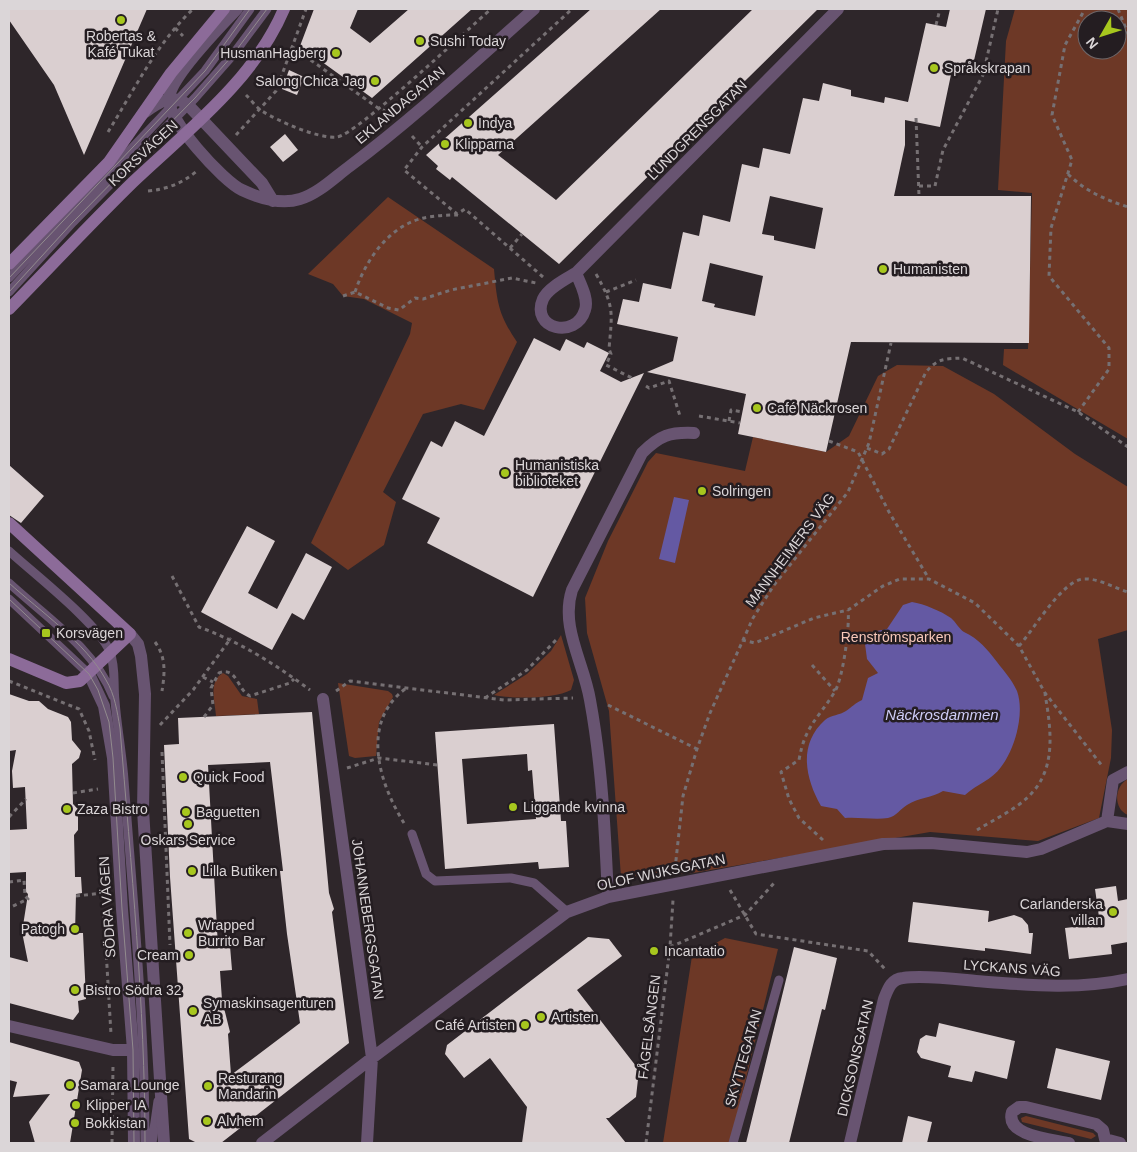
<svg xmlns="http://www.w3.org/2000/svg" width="1137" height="1152" viewBox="0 0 1137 1152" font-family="Arial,sans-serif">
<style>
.green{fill:#6d3826;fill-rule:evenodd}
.water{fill:#6459a3}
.building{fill:#dacfd0;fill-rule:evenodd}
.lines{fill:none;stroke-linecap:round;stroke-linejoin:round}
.path{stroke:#767073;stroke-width:3;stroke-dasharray:4 4;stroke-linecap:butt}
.service{stroke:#685471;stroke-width:9}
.minor{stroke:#685471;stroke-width:12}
.tertiary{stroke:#685471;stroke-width:12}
.secondary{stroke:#8c6b99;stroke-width:12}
.tram{stroke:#928b8e;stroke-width:1}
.poi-dot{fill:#a7c71e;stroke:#241d21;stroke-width:2}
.labels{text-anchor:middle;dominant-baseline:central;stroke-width:5;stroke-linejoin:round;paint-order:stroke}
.poi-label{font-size:14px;fill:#dbd6d8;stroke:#241d21;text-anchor:start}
.street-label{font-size:14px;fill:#dbd6d8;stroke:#241d21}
.park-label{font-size:14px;fill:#f8c8b9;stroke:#241d21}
.water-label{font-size:15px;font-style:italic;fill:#cfcdf7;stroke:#241d21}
</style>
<rect width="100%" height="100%" fill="#2e262a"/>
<path class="green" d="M1015 9H1128V439L1003 365 1004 349H1028L1032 193 998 190 1006 41ZM1087 20H1117V50H1087Z
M388 197 494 269C497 302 498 314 517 342L484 410 461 404 423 414 383 492 396 502 384 545 348 570 311 543 410 334 412 323 364 299 343 296 333 284 308 274Z
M897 365 943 366 994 394 1075 454 1128 487V630L1098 639 1112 730 1111 758 1099 818 1038 841 930 832 693 873 621 877 609 711 587 633 585 598 608 541 648 462 656 453 745 471 753 437 826 452 849 436 878 376Z
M561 635 574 680 571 690C555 699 511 699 494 695L527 674 551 651Z
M223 673 228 676 242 696 257 699 259 714 216 716C215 702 208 681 223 673Z
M338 683 388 691 392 694 393 697 379 722 376 756 355 758 349 756Z
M1128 779V815C1113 809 1114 786 1128 779Z
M725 938 778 949 730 1143H663L692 956Z
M1026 1116 1093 1133 1096 1136 1091 1139 1022 1122 1021 1118Z"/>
<path class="water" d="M674 497 689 500 675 563 659 559Z
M912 602C924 604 941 611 951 618 956 622 959 629 964 632 979 639 987 649 997 662 1004 671 1012 680 1017 691 1025 713 1015 749 1001 767 992 780 977 784 965 795L943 791C932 798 919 797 907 805 900 809 897 816 888 818 875 820 859 817 845 818L837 809 821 806C805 778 798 744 825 720 831 715 840 715 846 711 852 707 855 703 862 700L868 678 878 673 867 659 865 644 872 632 887 629 903 605Z"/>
<path class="building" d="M9 9H147L84 155 54 85 9 20Z
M314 9H358L350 28 370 43 409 9H472L372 98 300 46Z
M591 9H661L498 155 556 200 753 9H818L559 264 452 177 450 180 436 169 438 166 426 155Z
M950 9H986L972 69 953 65 940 127 905 120V145L894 196H1031L1029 343 851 342 826 452 738 434 746 394 647 372 673 361 678 337 617 324 623 299 639 302 643 283 671 289 683 232 699 236 703 215 730 222 742 164 759 168 763 148 790 154 803 98 819 101 823 83 851 90V96L884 103 885 97 908 102 926 23 946 27ZM770 196 823 208 815 249 774 240V236L762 234ZM710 263 763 276 755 316 714 307 715 304 702 301Z
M289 70 304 77 297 95 282 89Z
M285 134 298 150 283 162 270 147Z
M534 338 560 351 566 339 584 348 587 342 609 353 600 371 621 382 644 373 533 597 427 543 440 518 402 499 431 441 442 447 455 421 484 436Z
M9 465 44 496 21 523 9 515Z
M247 526 275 541 248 593 277 609 306 553 332 567 304 620 292 613 272 650 201 612Z
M9 694 29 701H39L48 709 68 717 71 722 72 740 81 751 79 758 72 764 73 804 78 809V830L74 835 75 877H81L82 893 76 894 75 933H83L86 999 78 1001 79 1012 73 1020 9 1003V957L28 962 22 932 28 894 26 892V872L9 873V830L27 829 25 787 13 788 12 771 16 750 9 751Z
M312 712 329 893 334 909 332 912 349 1043 221 1143H197L189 1139 170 877 164 745 179 744 178 718ZM270 762 283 871H280L287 934 300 1023 231 1075 228 1034 230 1032 222 1000 220 971 232 970 230 946 218 947 208 765Z
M554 724 561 821H566L569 867 539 869 538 862 445 869 435 732ZM527 754 528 771 532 770 536 819 467 824 462 759Z
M1116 886 1118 901 1128 899V942L1111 945 1112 954 1069 959 1065 928 1100 924 1095 889Z
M913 902 989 911 988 922 1014 915 1022 918 1028 925 1029 933H1033L1031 954 985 948V951L908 942Z
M588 937 609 939 622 956 577 990 639 1070 636 1097 609 1118H606L626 1143H522L527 1107 490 1058 464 1078 445 1054 447 1045Z
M794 947 837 958 825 1010 822 1009 789 1143H746Z
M939 1023 1015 1041 1007 1079 975 1071 972 1082 948 1077 951 1066 921 1058 917 1052 920 1039 926 1035 936 1037Z
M9 1042 79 1062 82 1070 70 1143H35L29 1122 50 1094 13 1097 17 1082 9 1080Z
M1056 1048 1110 1061 1101 1100 1047 1088Z
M908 1116 932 1122 927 1143H902Z"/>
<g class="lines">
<path class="path" d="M1118 9 1128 34
M936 25 940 9
M175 28 183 36
M291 46 378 108 391 113
M246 95C251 100 256 107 262 111 278 121 318 139 337 137 356 135 468 29 491 9
M916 118 919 196
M108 132C134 90 157 43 193 9
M236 135 276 91 306 9
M412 136 422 147
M1068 174C1085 191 1106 200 1128 207
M919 186H935L943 150 983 75 998 9
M148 191C167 189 181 184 197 171
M510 248 522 234
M596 274C615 307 612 313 609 349L611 354 606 365 632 378
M543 277 465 209 457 214 404 170 422 147 572 9
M355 292C364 265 382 236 409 223 423 216 442 215 458 215
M606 292 636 280
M343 296 355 292 388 308 399 310 415 298 423 299 451 290 512 278 536 283
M646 386 649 388 669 381 680 416
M1078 412 1109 369V348L1049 276 1051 228 1072 160 1052 115 1065 45 1085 9
M699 416 740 423
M729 421 731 410 743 412
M829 441 858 452 889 512 929 579
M867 448 882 454 889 449 926 372C938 358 944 359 962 358L1078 412 1128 447
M172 576 199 627C240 642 275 664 310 690
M742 640 755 643 814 618 848 610 883 586 900 579H929L975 603 1019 646 1045 693 1103 767
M155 642C166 657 165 672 162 691
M1019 646C1034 629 1062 581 1083 579 1099 578 1114 588 1128 592
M812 665 835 691
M203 677 213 682
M9 681 79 709 89 731 95 760
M336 691 350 681 504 700 573 698
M485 698 527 670 557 639
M608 705 697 749
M204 717 213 705 211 688 219 673C237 666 237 690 250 696L290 683 294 679
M160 725 193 690 231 638
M162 752 170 945
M347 768 379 758 438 765
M73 793 98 789
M9 817 26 799
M404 823C379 783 360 723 405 689
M977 830C993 820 1015 810 1029 796 1057 769 1051 729 1045 694
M823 840 799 818 789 799 781 772 799 760C805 726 817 720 834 693 843 680 850 626 848 610
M675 869 683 796 697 749 710 713 753 618 774 585 848 492 869 443 891 343
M9 882 24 880 25 896 28 899 9 908
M730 890 756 934 868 951 885 969
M76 896 103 893
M104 916 111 1034
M670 947 745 915 776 881
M112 1143 113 1065
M646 1143 670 947 673 900"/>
<path class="service" d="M9 278 205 71 250 9
M9 292 73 222 195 98 232 56 267 9
M9 551C33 573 99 624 110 652 116 668 113 684 115 701 117 727 122 753 124 780 133 900 145 1022 145 1143
M9 583C46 617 94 648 113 696
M9 599 89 674
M412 834 426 874 435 881 511 878 534 883 567 912
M152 1143 158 1101
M733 1143 779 980"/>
<path class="minor" d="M576 273C580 283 589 299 585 310 576 340 530 329 543 299 548 288 566 279 576 273L838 9
M323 699 372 1058 367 1143
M1107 821 1113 780 1128 772
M608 897C605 831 602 765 590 700 584 663 560 627 572 590L642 453C660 435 670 432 694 433
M9 1026 113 1050H133
M1105 1139 1120 1143
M262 1143 372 1058 567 912 608 897 883 844 931 843 1027 852 1041 849 1107 821 1128 824
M850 1143 884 999C888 989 891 979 903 978 924 975 955 979 976 981 1027 985 1078 990 1128 979
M1069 1143C1051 1139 1005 1136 1012 1112L1019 1107H1026L1096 1124 1103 1130 1105 1139"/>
<path class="tertiary" d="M237 9C220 27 171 76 169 98 166 119 223 181 242 190 259 198 281 205 300 199 318 194 335 177 350 166 415 117 474 62 534 9
M145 112C159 102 172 93 188 105L262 183 273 201
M130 634 138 644 141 656 145 694 143 810 164 1143
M89 674 104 706 113 758 122 909 133 1050 134 1143"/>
<path class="secondary" d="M9 264 109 162 171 73 224 9
M9 309C50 267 91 223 133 182 188 130 254 80 284 9
M9 523 130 634 80 681 66 683 9 659"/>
<path class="tram" d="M9 278 205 71 250 9
M9 292 73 222 195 98 232 56 267 9
M9 583C40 611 86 643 106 680 115 695 117 711 120 728 131 866 145 1005 145 1143
M9 599 89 674 98 690 109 722 113 758 122 909 133 1050 134 1143"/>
</g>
<g class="poi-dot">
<circle cx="121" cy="20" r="5"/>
<circle cx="420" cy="41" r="5"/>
<circle cx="336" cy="53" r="5"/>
<circle cx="934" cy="68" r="5"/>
<circle cx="375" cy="81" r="5"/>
<circle cx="468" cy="123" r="5"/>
<circle cx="445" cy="144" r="5"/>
<circle cx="883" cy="269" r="5"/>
<circle cx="757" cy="408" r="5"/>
<circle cx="505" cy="473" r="5"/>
<circle cx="702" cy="491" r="5"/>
<rect x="41" y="628" width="10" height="10" rx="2.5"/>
<circle cx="183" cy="777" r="5"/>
<circle cx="513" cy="807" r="5"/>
<circle cx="67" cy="809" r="5"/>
<circle cx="186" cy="812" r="5"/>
<circle cx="188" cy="824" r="5"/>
<circle cx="192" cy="871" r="5"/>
<circle cx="1113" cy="912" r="5"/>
<circle cx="75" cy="929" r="5"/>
<circle cx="188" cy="933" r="5"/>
<circle cx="654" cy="951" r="5"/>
<circle cx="189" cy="955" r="5"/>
<circle cx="75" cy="990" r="5"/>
<circle cx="193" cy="1011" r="5"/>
<circle cx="541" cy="1017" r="5"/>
<circle cx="525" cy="1025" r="5"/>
<circle cx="70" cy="1085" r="5"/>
<circle cx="208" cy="1086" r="5"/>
<circle cx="76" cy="1105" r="5"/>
<circle cx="207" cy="1121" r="5"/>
<circle cx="75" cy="1123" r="5"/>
</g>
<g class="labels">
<g class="poi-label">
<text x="121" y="36" text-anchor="middle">Robertas &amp;<tspan x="121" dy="16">Kafé Tukat</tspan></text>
<text x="430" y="41">Sushi Today</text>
<text x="326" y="53" text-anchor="end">HusmanHagberg</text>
<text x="944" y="68">Språkskrapan</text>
<text x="365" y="81" text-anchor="end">Salong Chica Jag</text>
<text x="478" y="123">Indya</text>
<text x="455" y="144">Klipparna</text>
<text x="893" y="269">Humanisten</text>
<text x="767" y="408">Café Näckrosen</text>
<text x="515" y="465">Humanistiska<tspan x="515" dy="16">biblioteket</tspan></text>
<text x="712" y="491">Solringen</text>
<text x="56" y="633">Korsvägen</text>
<text x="193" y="777">Quick Food</text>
<text x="523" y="807">Liggande kvinna</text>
<text x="77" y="809">Zaza Bistro</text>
<text x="196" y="812">Baguetten</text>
<text x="188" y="840" text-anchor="middle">Oskars Service</text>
<text x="202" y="871">Lilla Butiken</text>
<text x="1103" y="904" text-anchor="end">Carlanderska<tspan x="1103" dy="16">villan</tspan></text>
<text x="198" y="925">Wrapped<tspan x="198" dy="16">Burrito Bar</tspan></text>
<text x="65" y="929" text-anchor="end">Patogh</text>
<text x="664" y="951">Incantatio</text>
<text x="179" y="955" text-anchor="end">Cream</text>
<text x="85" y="990">Bistro Södra 32</text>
<text x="203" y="1003">Symaskinsagenturen<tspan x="203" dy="16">AB</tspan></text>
<text x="551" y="1017">Artisten</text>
<text x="515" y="1025" text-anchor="end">Café Artisten</text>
<text x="218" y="1078">Resturang<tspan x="218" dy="16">Mandarin</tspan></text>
<text x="80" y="1085">Samara Lounge</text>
<text x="86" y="1105">Klipper IA</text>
<text x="217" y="1121">Alvhem</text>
<text x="85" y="1123">Bokkistan</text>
</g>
<g class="street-label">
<text transform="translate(400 105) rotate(-40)">EKLANDAGATAN</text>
<text transform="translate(697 130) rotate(-45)">LUNDGRENSGATAN</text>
<text transform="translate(143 153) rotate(-43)">KORSVÄGEN</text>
<text transform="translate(790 550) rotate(-53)">MANNHEIMERS VÄG</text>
<text transform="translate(661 872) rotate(-12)">OLOF WIJKSGATAN</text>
<text transform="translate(107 907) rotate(-94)">SÖDRA VÄGEN</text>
<text transform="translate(368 919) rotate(82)">JOHANNEBERGSGATAN</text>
<text transform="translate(1012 968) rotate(4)">LYCKANS VÄG</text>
<text transform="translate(649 1027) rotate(-83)">FÅGELSÅNGEN</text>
<text transform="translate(743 1058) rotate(-74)">SKYTTEGATAN</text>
<text transform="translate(855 1058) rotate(-77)">DICKSONSGATAN</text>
</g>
<g class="park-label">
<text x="896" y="637">Renströmsparken</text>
</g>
<g class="water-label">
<text x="942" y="714">Näckrosdammen</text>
</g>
</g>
<rect width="1137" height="1152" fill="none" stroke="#dbd6d8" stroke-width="20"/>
<g transform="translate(1102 35) rotate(231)"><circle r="24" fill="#241d21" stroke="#6d676a"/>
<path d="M0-4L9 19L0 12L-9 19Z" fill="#a7c71e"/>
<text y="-8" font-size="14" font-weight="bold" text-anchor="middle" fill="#dbd6d8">N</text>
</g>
</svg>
